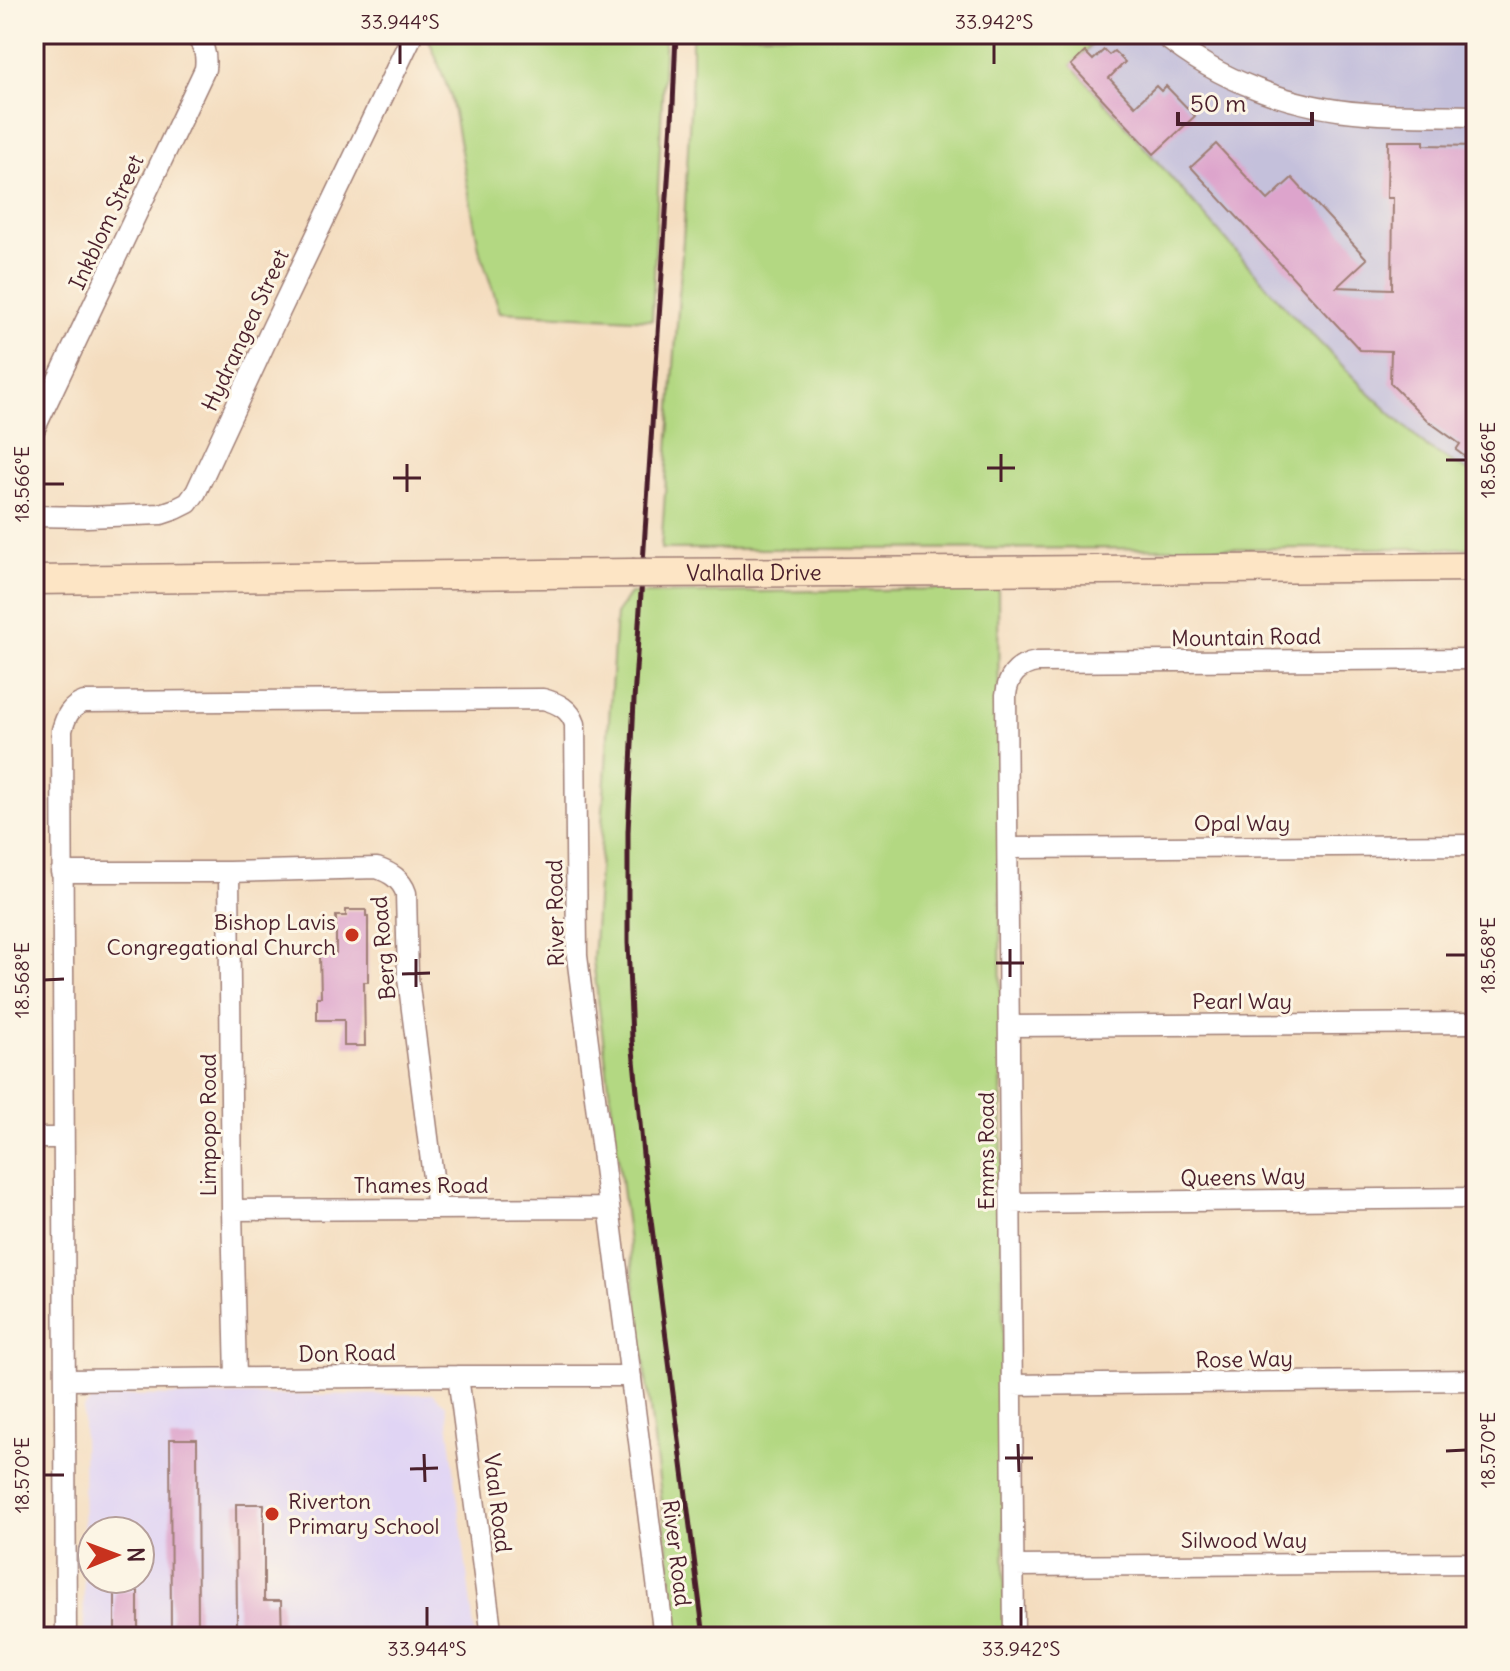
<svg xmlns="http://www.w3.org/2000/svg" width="1510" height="1671" viewBox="0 0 1510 1671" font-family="Delius,sans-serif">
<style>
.built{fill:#e0d4f4;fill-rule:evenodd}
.industrial{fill:#c4c0db}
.green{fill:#b3d882;stroke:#7e7c56;stroke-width:2}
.building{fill:#dda4cc}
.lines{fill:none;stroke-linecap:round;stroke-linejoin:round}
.minor-casing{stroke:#9f7e75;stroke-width:23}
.secondary-casing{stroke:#9f7e75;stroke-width:31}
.minor{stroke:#fff;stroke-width:20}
.secondary{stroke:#fde5c5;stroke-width:28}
.rail{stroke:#4a1f2b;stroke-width:5}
.secondary-bridge-casing{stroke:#9f7e75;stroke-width:31;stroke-linecap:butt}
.secondary-bridge{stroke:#fde5c5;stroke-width:28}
.ticks{fill:none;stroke:#4a1f2b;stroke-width:3}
.poi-dot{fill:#c8321e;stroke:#fcf5e5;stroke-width:3}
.labels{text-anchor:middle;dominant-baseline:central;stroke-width:6;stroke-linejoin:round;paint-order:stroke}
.street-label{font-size:22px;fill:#4a1f2b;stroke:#fcf5e5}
.poi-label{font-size:22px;fill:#4a1f2b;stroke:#fcf5e5;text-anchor:end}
.neatline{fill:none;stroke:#4a1f2b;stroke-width:3}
.ticks-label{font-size:20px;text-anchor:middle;fill:#4a1f2b}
</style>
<rect width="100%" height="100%" fill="#fcf5e5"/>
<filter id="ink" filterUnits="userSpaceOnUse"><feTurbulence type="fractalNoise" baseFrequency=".0125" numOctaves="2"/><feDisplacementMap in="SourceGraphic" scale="16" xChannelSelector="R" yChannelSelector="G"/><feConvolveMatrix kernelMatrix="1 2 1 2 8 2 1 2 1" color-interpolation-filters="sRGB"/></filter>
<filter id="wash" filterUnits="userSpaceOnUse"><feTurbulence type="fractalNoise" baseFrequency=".006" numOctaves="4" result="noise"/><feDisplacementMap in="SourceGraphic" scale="32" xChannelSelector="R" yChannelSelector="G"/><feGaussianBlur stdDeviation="1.8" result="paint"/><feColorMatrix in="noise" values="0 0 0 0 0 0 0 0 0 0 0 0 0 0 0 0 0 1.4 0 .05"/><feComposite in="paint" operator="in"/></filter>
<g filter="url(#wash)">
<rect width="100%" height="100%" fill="#f4ddbf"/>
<path class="built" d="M433 1394 446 1405 475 1637H84L83 1409 95 1396ZM92 1531H140V1579H92Z"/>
<path class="industrial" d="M1103 34H1476V475L1428 448 1368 392 1285 307 1072 66Z"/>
<path class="green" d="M427 34H665L652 320 500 312 479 248 451 97Z
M692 34H1102L1072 65 1285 307 1368 392 1428 448 1476 475V548L661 549 684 225 692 72Z
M998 588 1005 1637H679L593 960 616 614 630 594Z"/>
<g id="blocks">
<path class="building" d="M1104 50 1109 55 1114 51 1125 62 1109 78 1135 106 1156 86 1161 91 1166 86 1195 116 1154 154 1071 65 1085 52 1093 60Z
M1388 141H1424V145L1476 146V446L1468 459 1456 450 1460 444 1428 421 1390 383 1391 351 1360 350 1191 167 1216 144 1268 200 1292 178 1367 259 1337 287 1392 289 1393 198H1387Z
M346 910H366V916H368V982H364L365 1046H344V1020H317V997H321L320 953H336V916H346Z
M170 1439H197L198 1637H171Z
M236 1504H264V1601H281L282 1637H249V1625H237Z
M115 1591H138V1637H115Z"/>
</g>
</g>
<g filter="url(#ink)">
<use href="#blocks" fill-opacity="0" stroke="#9f7e75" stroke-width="2"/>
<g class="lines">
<g class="minor-casing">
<path id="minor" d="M1162 34C1218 81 1293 108 1365 113 1402 116 1439 115 1476 116
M34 39 36 34
M34 430 205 69C207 54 204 45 194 34
M34 516 87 517 161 514 176 509 188 503 196 492 273 326 410 40 411 34
M1008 848 1476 845
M61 872H229L377 868C391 873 401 879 406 893L408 978 437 1209
M229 872 232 1210 236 1378
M1009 1026 1476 1023
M34 1138H63
M1011 1203 1476 1198
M232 1210 609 1208
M458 1376 492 1637
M65 1380 458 1376H631
M1012 1385 1476 1380
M1013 1566 1476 1563
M66 1637 62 730C66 716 70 707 84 702L543 699C558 703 570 709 575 724L577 956 664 1637
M1014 1637 1006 695C1008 676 1018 665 1037 662L1476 659"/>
</g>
<g class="secondary-casing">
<path id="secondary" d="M843 572 1476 567
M34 580 632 573"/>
</g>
<use href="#minor" class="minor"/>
<use href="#secondary" class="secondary"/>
<path class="rail" d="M676 34 673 105 634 700 628 832V942L632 1039 644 1165 704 1637"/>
<g class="secondary-bridge-casing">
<g id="secondary-bridge">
<path id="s1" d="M632 573 843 572"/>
</g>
</g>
<use href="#secondary-bridge" class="secondary-bridge"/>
</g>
</g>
<path class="ticks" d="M400 44V64M994 44V64M1001 454V482M1446 460H1466M407 464V492M987 468H1015M393 478H421M44 484H64M1010 949V977M1446 955H1466M416 959V987M996 963H1024M402 974 430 973M44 980 64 979M1018 1444 1019 1472M1446 1451 1466 1450M424 1454 425 1482M1005 1458H1033M410 1469 438 1468M44 1475H64M427 1607V1627M1021 1607V1627"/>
<g class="poi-dot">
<circle cx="352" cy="935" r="8"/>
<circle cx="272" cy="1514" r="8"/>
</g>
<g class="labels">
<g class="street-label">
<text transform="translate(106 222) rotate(-65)">Inkblom Street</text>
<text transform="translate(245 330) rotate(-65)">Hydrangea Street</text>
<text stroke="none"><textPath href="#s1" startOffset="122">Valhalla Drive</textPath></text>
<text transform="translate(1246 637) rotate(-1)">Mountain Road</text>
<text x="1242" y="823">Opal Way</text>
<text transform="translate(555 913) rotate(-91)">River Road</text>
<text transform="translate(383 948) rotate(-95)">Berg Road</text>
<text x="1242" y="1001">Pearl Way</text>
<text transform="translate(208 1125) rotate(-90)">Limpopo Road</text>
<text transform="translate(986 1151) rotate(-90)">Emms Road</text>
<text transform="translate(1243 1177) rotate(-1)">Queens Way</text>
<text x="421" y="1185">Thames Road</text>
<text transform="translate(347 1353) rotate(-1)">Don Road</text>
<text transform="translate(1244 1359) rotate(-1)">Rose Way</text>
<text transform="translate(498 1503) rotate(83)">Vaal Road</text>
<text x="1244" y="1540">Silwood Way</text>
<text transform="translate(677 1553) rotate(83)">River Road</text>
</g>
<g class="poi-label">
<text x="336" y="922">Bishop Lavis<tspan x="336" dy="25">Congregational Church</tspan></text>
<text x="288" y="1501" text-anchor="start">Riverton<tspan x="288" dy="25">Primary School</tspan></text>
</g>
</g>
<rect width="1510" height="1671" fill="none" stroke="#fcf5e5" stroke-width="88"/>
<g transform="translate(116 1555) rotate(89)"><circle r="38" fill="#fcf5e5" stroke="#b59f9b" stroke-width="2"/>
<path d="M0-6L14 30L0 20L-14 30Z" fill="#c8321e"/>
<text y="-12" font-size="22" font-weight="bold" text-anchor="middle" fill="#4a1f2b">N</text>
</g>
<path d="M1178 112v12h134v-12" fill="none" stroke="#4a1f2b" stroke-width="4"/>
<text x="1190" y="112" font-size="24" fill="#4a1f2b" stroke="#fcf5e5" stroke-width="6" paint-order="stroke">50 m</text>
<rect x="44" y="44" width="1422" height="1583" class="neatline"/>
<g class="ticks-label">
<text x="400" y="29">33.944°S</text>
<text x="994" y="29">33.942°S</text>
<text transform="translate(1488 460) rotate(-90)" y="7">18.566°E</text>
<text transform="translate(22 484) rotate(-90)" y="7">18.566°E</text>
<text transform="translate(1488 955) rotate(-90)" y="7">18.568°E</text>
<text transform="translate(22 980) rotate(-90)" y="7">18.568°E</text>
<text transform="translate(1488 1450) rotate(-90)" y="7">18.570°E</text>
<text transform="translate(22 1475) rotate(-90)" y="7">18.570°E</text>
<text x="427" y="1656">33.944°S</text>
<text x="1021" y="1656">33.942°S</text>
</g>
</svg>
